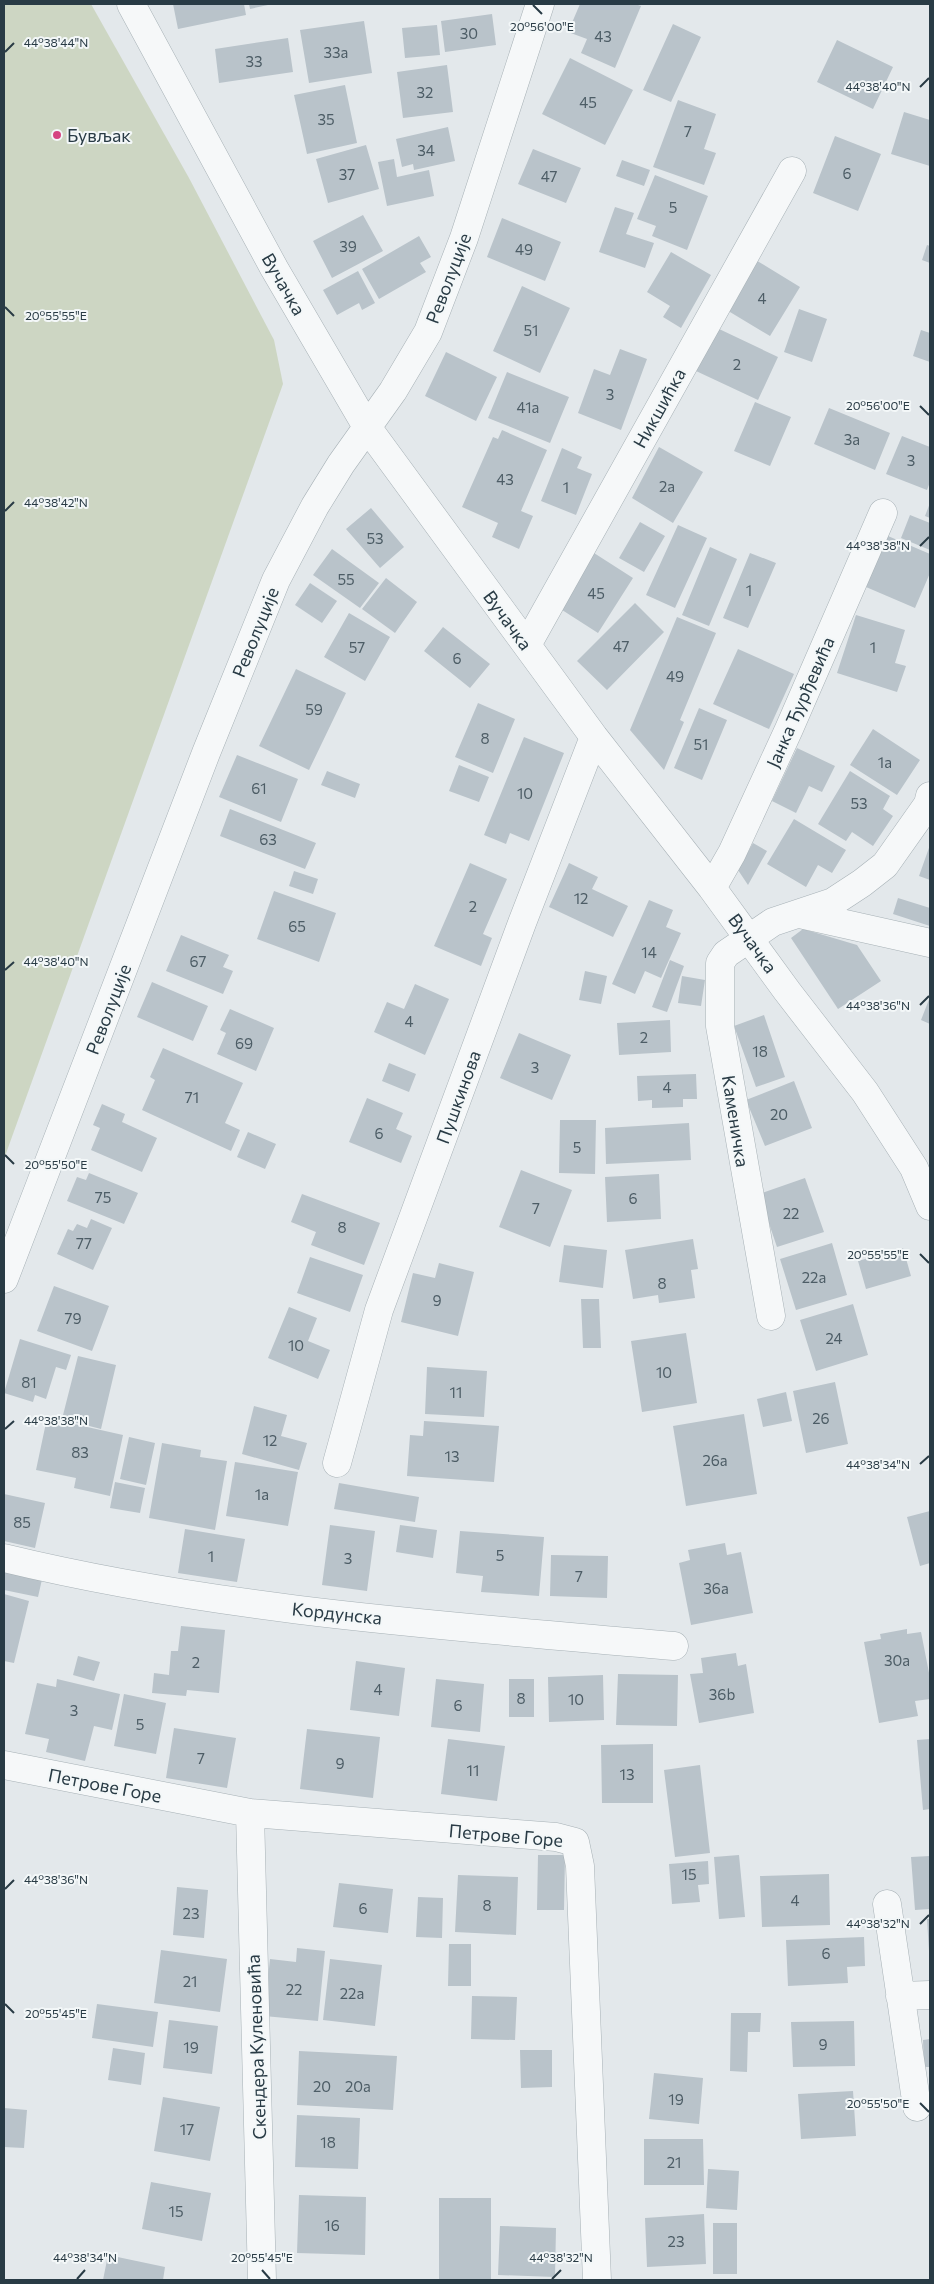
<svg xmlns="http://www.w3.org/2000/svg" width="934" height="2284" viewBox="0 0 934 2284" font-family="Commissioner,sans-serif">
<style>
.green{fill:#cdd6c3}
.building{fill:#b9c3ca}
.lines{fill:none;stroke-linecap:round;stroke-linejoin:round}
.minor-casing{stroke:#a7b1b6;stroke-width:29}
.minor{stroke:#f6f8f9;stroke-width:28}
.ticks{fill:none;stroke:#293b45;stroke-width:2}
.poi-dot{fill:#d54381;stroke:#f3f7f8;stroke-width:2}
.labels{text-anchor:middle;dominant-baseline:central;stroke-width:4;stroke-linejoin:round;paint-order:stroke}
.number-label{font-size:15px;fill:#4d5d66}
.poi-label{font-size:18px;fill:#293b45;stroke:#f3f7f8;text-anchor:start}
.street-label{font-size:18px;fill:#293b45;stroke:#f3f7f8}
.ticks-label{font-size:12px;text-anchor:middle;fill:#293b45;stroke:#f3f7f8;stroke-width:4;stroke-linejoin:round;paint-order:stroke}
</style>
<rect width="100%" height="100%" fill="#e3e8eb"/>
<path class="green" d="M4 4H91L189 178 274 340 283 384 4 1159Z"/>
<path class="building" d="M173 4H244L246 15 178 29Z
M249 4H268V5L250 9Z
M580 4H635L641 6 615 68 581 53 587 39 568 32Z
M492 14 496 45 445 52 441 21Z
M364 21 372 73 309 83 300 30Z
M673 24 701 37 671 102 643 90Z
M437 25 440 55 405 58 402 28Z
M288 38 293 72 219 83 215 49Z
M837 40 893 67 873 109 817 82Z
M570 58 633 90 605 145 542 114Z
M447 65 453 112 403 118 397 72Z
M345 85 357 143 307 154 294 95Z
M678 100 716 114 704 149 716 153 704 185 653 167Z
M904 112 930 120V166L891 154Z
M448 127 455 161 414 170 413 164 402 167 396 139Z
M835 136 881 154 858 211 813 193Z
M366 145 379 189 328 203 316 159Z
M533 149 581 168 566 203 518 184Z
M394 159 397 177 429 170 434 196 387 206 378 162Z
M622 160 650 170 644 186 616 176Z
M655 175 708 196 687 250 652 236 656 226 637 219Z
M615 207 634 213 626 234 654 243 645 268 599 252Z
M363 215 383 251 332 278 313 241Z
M502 218 561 242 545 281 487 257Z
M419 236 431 257 420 263 426 272 379 299 362 269Z
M927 245 930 246V263L922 260Z
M671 252 711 275 681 328 663 317 670 306 647 292Z
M754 259 800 287 770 336 725 309Z
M358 271 375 303 362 310 359 303 337 315 323 290Z
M522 286 570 308 540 373 493 351Z
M799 309 827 319 812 362 784 352Z
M717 328 778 357 758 400 696 371Z
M921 330 930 333V362L913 356Z
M620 349 647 359 621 430 578 413 594 369 610 375Z
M446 352 497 377 476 421 425 396Z
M507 372 569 397 550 443 488 418Z
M755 402 791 417 770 466 734 451Z
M829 408 890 433 875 470 814 444Z
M502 430 547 450 521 511 533 516 519 549 492 537 498 523 462 507 493 437 498 439Z
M902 436 930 447V482L927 490 886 474Z
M659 447 703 472 673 523 632 498Z
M562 448 582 457 577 468 592 474 576 515 541 501Z
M930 503V518L925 516Z
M371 508 404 547 380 568 346 529Z
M910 515 930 523V550L901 538Z
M640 522 665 536 644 572 619 558Z
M678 525 707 538 675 608 646 595Z
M888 536 930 554V573L915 608 866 587Z
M710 547 737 559 709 626 682 615Z
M332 549 379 583 360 608 313 575Z
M594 553 633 578 598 633 559 608Z
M750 553 776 563 748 628 723 618Z
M386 578 417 602 395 633 362 609Z
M310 583 337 601 322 623 295 605Z
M635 603 664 632 607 690 577 661Z
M349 613 390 637 365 681 324 657Z
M856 615 905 630 895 663 906 666 897 692 837 673Z
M677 617 716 633 680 720 684 722 664 770 630 730Z
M443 627 490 664 470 688 424 651Z
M738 649 794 674 769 729 713 704Z
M296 669 346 693 309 770 259 746Z
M478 703 515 719 493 773 455 757Z
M699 708 727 720 702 780 674 768Z
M873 729 920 760 897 795 850 765Z
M524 737 564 753 529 841 510 833 506 844 484 835Z
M797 748 835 766 822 792 809 786 796 813 772 801Z
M237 755 298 779 281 822 219 797Z
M459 765 489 777 479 802 449 791Z
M327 771 360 784 355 798 321 785Z
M850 771 890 796 883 809 893 816 873 846 852 832 846 841 818 824Z
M230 809 316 843 305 869 220 836Z
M794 819 846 850 832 873 818 865 806 887 767 864Z
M753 843 767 851 748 885 738 870Z
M930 845V880L919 876Z
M470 863 507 879 483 934 492 938 481 966 434 946Z
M569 863 598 877 592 889 628 906 613 937 549 907Z
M294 871 318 879 313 894 289 886Z
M274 891 336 913 319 962 257 939Z
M898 898 930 908V926L893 914Z
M649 900 673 910 666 927 681 933 661 978 645 971 635 994 612 984Z
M803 929 857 945 881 981 838 1009 791 938Z
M181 935 229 955 223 967 233 971 223 994 166 971Z
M670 960 684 966 667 1012 652 1007Z
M585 971 607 976 601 1004 579 1000Z
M682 976 705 980 701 1006 678 1003Z
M152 982 208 1006 193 1041 137 1017Z
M415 984 449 999 425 1055 374 1032 387 1002 404 1009Z
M930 997V1024L921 1020Z
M230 1009 274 1028 256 1071 217 1054 226 1033 220 1030Z
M764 1015 785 1077 756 1087 734 1026Z
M670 1020 671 1052 619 1055 617 1023Z
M519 1033 571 1055 552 1100 500 1078Z
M163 1048 243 1083 225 1123 240 1130 231 1151 142 1110 155 1080 150 1077Z
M389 1063 416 1074 409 1092 382 1081Z
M696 1074 697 1099H683V1107L652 1108V1100L638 1101 637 1076Z
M794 1081 812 1128 765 1146 746 1100Z
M367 1098 403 1113 396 1129 412 1136 401 1163 349 1142Z
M102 1104 125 1114 122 1122 157 1138 142 1172 91 1150 100 1128 93 1125Z
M560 1120H596L595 1174 559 1173Z
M689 1123 691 1160 606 1164 605 1128Z
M248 1132 276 1144 265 1169 237 1157Z
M521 1170 572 1190 550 1247 499 1227Z
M89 1173 138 1193 124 1224 67 1201 77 1177 86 1180Z
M659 1174 661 1219 607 1222 605 1177Z
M805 1178 824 1232 777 1247 759 1194Z
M302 1194 380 1223 364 1265 311 1245 316 1232 291 1222Z
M91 1219 112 1228 93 1270 57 1254 68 1229 73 1231 77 1224 87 1228Z
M693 1239 698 1269 691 1270 695 1298 659 1303 658 1295 633 1299 625 1250Z
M832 1243 847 1295 796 1310 780 1259Z
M564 1245 607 1250 603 1288 559 1282Z
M903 1248 911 1276 866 1289 858 1261Z
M310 1257 363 1275 350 1312 297 1293Z
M439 1263 474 1272 458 1336 401 1322 413 1273 435 1278Z
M54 1286 109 1306 92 1351 37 1331Z
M581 1299H599L601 1348H583Z
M853 1304 868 1355 816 1371 800 1320Z
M289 1307 317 1318 308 1341 330 1350 318 1379 268 1358Z
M686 1333 697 1403 642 1412 631 1341Z
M20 1339 71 1355 66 1370 56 1367 46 1399 35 1395 33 1402 4 1393Z
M78 1356 116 1365 101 1429 62 1419Z
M427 1367 487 1371 484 1417 425 1414Z
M835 1382 848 1444 806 1453 793 1391Z
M786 1392 792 1421 763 1427 757 1399Z
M254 1406 287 1415 281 1436 307 1443 299 1470 242 1454Z
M744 1414 757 1494 686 1506 673 1426Z
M47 1418 123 1435 110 1496 74 1488 76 1478 36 1470Z
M424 1421 499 1426 494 1482 407 1476 410 1435 423 1436Z
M129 1437 155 1443 146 1485 120 1479Z
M162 1443 201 1450 200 1457 227 1461 215 1530 149 1518Z
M235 1462 298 1472 288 1526 226 1516Z
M115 1482 145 1488 140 1513 110 1508Z
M339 1483 419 1497 415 1522 334 1509Z
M4 1494 45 1503 35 1548 4 1541Z
M930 1511V1563L920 1566 907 1517Z
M330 1525 375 1531 367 1591 322 1585Z
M400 1525 437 1530 433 1558 396 1552Z
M185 1529 245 1539 237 1582 178 1573Z
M460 1531 544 1537 539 1596 481 1592 483 1576 456 1573Z
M725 1543 727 1555 741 1552 753 1613 691 1625 679 1563 690 1560 688 1550Z
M551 1555 608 1556 607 1598 550 1596Z
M4 1567 43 1575 38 1597 4 1590Z
M4 1594 29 1601 14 1663 4 1661Z
M181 1626 225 1630 219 1693 187 1690 186 1696 152 1693 154 1673 169 1675 171 1651H178Z
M907 1629V1634L921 1632 930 1678V1699L915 1701 918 1716 879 1723 864 1642 881 1639 880 1634Z
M736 1653 738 1666 746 1664 754 1713 699 1723 690 1674 703 1673 701 1658Z
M78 1656 100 1662 94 1681 73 1675Z
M356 1661 405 1668 399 1716 350 1710Z
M618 1674 678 1675 677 1726 616 1725Z
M603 1675 604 1720 549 1722 548 1677Z
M57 1679 120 1694 112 1730 94 1726 85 1761 46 1752 49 1739 25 1734 37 1683 56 1687Z
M436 1679 484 1684 480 1732 431 1727Z
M509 1679H534V1717H509Z
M124 1694 166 1703 156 1754 114 1746Z
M174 1728 236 1738 227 1788 166 1778Z
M307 1729 380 1737 373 1798 300 1789Z
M448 1739 505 1746 497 1801 441 1794Z
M930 1739V1809L923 1810 917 1740Z
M653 1744V1803H602L601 1745Z
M700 1765 710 1853 675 1857 664 1770Z
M538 1855H565L564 1910H537Z
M739 1855 745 1917 719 1919 714 1857Z
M930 1856V1909L915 1910 911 1857Z
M708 1861 709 1884 698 1885 700 1902 672 1904 669 1864Z
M829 1874 830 1925 762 1927 760 1876Z
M458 1875 518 1877 516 1935 455 1932Z
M339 1883 393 1889 388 1933 333 1927Z
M177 1887 208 1890 204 1938 173 1935Z
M418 1897 443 1898 442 1938 416 1937Z
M927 1919H930V1951H929Z
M864 1937 865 1966 847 1967 848 1983 788 1986 786 1940Z
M449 1944H471V1986H448Z
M297 1948 325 1951 318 2021 264 2016 270 1959 296 1962Z
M161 1950 227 1959 220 2012 154 2003Z
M330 1959 382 1965 375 2026 323 2020Z
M472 1996 517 1997 515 2040 471 2039Z
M97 2004 158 2012 153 2047 92 2038Z
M731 2013H761L760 2032H748L747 2072 730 2071Z
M169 2020 218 2026 212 2074 163 2068Z
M854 2021 855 2066 793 2067 791 2022Z
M930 2039V2067H924L923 2040Z
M113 2048 145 2053 141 2085 108 2080Z
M520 2050H552V2087L521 2088Z
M299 2051 397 2056 393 2110 297 2105Z
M654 2073 703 2078 699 2124 649 2119Z
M853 2091 856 2136 801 2139 798 2094Z
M163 2097 220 2107 210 2161 154 2151Z
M4 2108 27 2110 24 2148 4 2147Z
M297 2115 360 2118 358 2169 295 2167Z
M644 2139H703L704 2185H644Z
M708 2169 739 2171 737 2210 706 2208Z
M151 2182 211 2193 202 2241 142 2229Z
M299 2195 366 2197 365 2255 297 2253Z
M439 2198H491V2279H439Z
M704 2214 706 2264 647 2267 645 2218Z
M713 2223H737V2274H713Z
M500 2226 556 2228 555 2277 498 2275Z
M108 2255 165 2267 163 2280H103Z"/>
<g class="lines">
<g class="minor-casing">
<path id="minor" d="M131 4 274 268 367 427 594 737 712 888 787 991 865 1092 914 1168 930 1206
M527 645 792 171
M712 888 732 853 789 729 883 513
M800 914 930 943
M4 1279 206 753 276 580 315 506 341 464 393 391 428 332 464 238 540 4
M771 1316 720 1026V963L726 954 773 922 833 902 862 883 885 865 928 804 930 796
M337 1463 379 1310 522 923 594 737
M4 1558C223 1611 450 1626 674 1646
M4 1765 250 1813 556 1837 575 1842 580 1866 597 2280
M250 1813 262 2280
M887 1904 917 2107
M900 1996 930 1995"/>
</g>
<use href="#minor" class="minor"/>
</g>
<path class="ticks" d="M533 5 542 14M5 52 14 43M920 87 929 78M5 307 14 316M920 406 929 415M5 511 14 502M920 546 929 537M5 970 14 962M920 1005 929 996M5 1155 14 1164M920 1254 929 1263M5 1429 14 1421M920 1464 929 1456M5 1889 14 1880M920 1924 929 1915M5 2004 14 2013M920 2103 929 2112M262 2270 270 2279M77 2279 85 2270M552 2279 561 2270"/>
<circle class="poi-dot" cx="57" cy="135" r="5"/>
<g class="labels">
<g class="number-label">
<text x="469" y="33">30</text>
<text x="603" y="36">43</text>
<text x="336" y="52">33a</text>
<text x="254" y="61">33</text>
<text x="425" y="92">32</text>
<text x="588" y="102">45</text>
<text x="326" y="119">35</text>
<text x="688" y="131">7</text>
<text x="426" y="150">34</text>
<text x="847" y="173">6</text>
<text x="347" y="174">37</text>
<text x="549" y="176">47</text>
<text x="673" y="207">5</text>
<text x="348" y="246">39</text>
<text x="524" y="249">49</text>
<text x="762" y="298">4</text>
<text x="531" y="330">51</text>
<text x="737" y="364">2</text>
<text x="610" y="394">3</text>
<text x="528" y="407">41a</text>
<text x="852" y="439">3a</text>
<text x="911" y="460">3</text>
<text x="505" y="479">43</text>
<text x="667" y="486">2a</text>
<text x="566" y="487">1</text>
<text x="375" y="538">53</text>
<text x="346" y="579">55</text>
<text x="749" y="590">1</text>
<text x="596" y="593">45</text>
<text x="621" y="646">47</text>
<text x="357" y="647">57</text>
<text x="873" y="647">1</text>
<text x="457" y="658">6</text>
<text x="675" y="676">49</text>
<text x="314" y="709">59</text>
<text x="485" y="738">8</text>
<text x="701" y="744">51</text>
<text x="885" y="762">1a</text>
<text x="259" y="788">61</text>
<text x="525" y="793">10</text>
<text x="859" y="803">53</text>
<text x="268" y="839">63</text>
<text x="581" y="898">12</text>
<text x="473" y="906">2</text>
<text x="297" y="926">65</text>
<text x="649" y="952">14</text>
<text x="198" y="961">67</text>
<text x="409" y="1021">4</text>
<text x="644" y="1037">2</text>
<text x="244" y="1043">69</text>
<text x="760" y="1051">18</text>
<text x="535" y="1067">3</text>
<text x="667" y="1087">4</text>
<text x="192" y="1097">71</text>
<text x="779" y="1114">20</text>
<text x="379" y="1133">6</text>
<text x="577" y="1147">5</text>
<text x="103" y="1197">75</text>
<text x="633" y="1198">6</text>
<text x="536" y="1208">7</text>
<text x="791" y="1213">22</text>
<text x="342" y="1227">8</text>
<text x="84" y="1243">77</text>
<text x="814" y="1277">22a</text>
<text x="662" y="1283">8</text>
<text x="437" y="1300">9</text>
<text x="73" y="1318">79</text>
<text x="834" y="1338">24</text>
<text x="296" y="1345">10</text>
<text x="664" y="1372">10</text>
<text x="29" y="1382">81</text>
<text x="456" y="1392">11</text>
<text x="821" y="1418">26</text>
<text x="270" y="1440">12</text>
<text x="80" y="1452">83</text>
<text x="452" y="1456">13</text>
<text x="715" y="1460">26a</text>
<text x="262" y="1494">1a</text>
<text x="22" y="1522">85</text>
<text x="500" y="1555">5</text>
<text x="211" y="1556">1</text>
<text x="348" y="1558">3</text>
<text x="579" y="1576">7</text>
<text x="716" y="1588">36a</text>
<text x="897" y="1660">30a</text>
<text x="196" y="1662">2</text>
<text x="378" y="1689">4</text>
<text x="722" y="1694">36b</text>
<text x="521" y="1698">8</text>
<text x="576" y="1699">10</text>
<text x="458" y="1705">6</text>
<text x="74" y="1710">3</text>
<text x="140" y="1724">5</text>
<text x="201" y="1758">7</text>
<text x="340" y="1763">9</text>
<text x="473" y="1770">11</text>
<text x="627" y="1774">13</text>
<text x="689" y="1874">15</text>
<text x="795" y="1900">4</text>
<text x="487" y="1905">8</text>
<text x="363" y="1908">6</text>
<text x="191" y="1913">23</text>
<text x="826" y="1953">6</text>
<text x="190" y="1981">21</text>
<text x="294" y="1989">22</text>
<text x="352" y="1993">22a</text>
<text x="823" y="2044">9</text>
<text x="191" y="2047">19</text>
<text x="322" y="2086">20</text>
<text x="358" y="2086">20a</text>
<text x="676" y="2099">19</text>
<text x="187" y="2129">17</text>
<text x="328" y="2142">18</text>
<text x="674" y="2162">21</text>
<text x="176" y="2211">15</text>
<text x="332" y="2225">16</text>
<text x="676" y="2241">23</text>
</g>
<g class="poi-label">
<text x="67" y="135">Бувљак</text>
</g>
<g class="street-label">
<text transform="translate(448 278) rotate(-69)">Револуције</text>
<text transform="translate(284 284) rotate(60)">Вучачка</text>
<text transform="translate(659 408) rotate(-61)">Никшићка</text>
<text transform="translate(508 620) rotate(54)">Вучачка</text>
<text transform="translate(255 632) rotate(-68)">Револуције</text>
<text transform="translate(800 702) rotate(-66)">Јанка Ђурђевића</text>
<text transform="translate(753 943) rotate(54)">Вучачка</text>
<text transform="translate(108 1009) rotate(-69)">Револуције</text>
<text transform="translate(458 1097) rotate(-70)">Пушкинова</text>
<text transform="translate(736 1121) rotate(81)">Каменичка</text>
<text transform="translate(337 1613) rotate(6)">Кордунска</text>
<text transform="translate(105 1785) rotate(11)">Петрове Горе</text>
<text transform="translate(506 1835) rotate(5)">Петрове Горе</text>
<text transform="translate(256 2047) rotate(-92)">Скендера Куленовића</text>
</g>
</g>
<g class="ticks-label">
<text x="542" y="31">20°56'00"E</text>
<text x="56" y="47">44°38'44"N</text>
<text x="878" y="91">44°38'40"N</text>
<text x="56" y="320">20°55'55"E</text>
<text x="878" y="410">20°56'00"E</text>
<text x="56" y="507">44°38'42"N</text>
<text x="878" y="550">44°38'38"N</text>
<text x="56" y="966">44°38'40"N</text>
<text x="878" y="1010">44°38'36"N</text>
<text x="56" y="1169">20°55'50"E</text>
<text x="878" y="1259">20°55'55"E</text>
<text x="56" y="1425">44°38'38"N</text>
<text x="878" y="1469">44°38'34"N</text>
<text x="56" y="1884">44°38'36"N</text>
<text x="878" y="1928">44°38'32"N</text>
<text x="56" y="2018">20°55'45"E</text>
<text x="878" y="2108">20°55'50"E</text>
<text x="262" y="2262">20°55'45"E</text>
<text x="85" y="2262">44°38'34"N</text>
<text x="561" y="2262">44°38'32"N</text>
</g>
<rect width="934" height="2284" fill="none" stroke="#293b45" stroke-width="10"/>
</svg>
